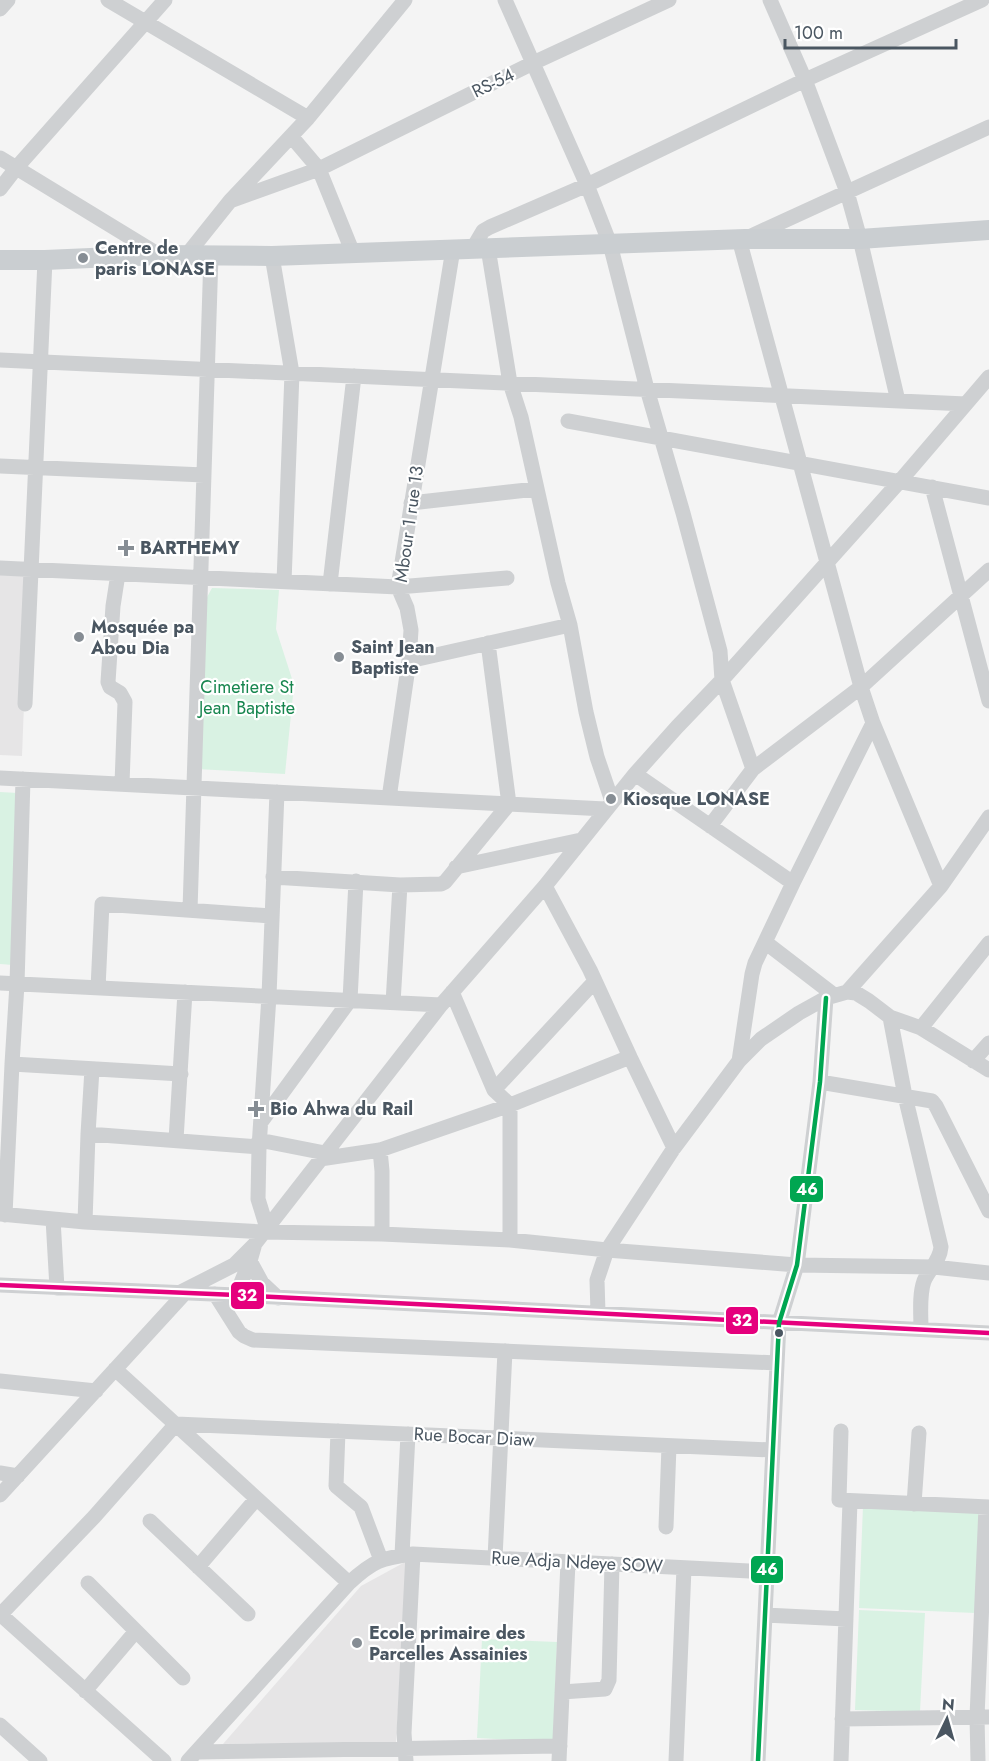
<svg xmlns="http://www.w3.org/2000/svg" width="989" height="1761" viewBox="0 0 989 1761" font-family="Jost,sans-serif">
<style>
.education{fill:#e6e5e6}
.green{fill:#d9f2e3}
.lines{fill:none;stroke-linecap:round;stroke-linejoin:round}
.minor{stroke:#ced0d2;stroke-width:15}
.major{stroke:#caced1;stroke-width:20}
.bus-1-casing{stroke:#fff;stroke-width:9}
.bus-2-casing{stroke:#fff;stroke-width:9}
.bus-1{stroke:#e5007d;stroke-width:4.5}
.bus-2{stroke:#00a651;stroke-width:4.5}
.poi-dot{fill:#868d94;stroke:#fff;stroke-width:2}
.bus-dot{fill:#4a5661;stroke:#fff;stroke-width:2}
.labels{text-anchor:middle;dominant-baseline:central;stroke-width:4.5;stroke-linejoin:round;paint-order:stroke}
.street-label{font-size:18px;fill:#4a5661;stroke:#fff}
.poi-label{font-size:18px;font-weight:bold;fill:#4a5661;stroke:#fff;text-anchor:start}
.park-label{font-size:18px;fill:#17864f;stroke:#fff}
.line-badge{stroke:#fff;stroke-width:2}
.badge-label{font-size:16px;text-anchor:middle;font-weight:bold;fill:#fff}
</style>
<rect width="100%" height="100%" fill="#f4f4f4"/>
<path class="education" d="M0 575 29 576 22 756 0 755Z
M407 1561 396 1742 223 1744 361 1586Z"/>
<path class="green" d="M212 588 279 590 276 629 294 685 285 774 197 769 206 599Z
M0 792 18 793 13 965 0 964Z
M863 1506 979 1511 975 1613 859 1608Z
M859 1610 925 1613 920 1712 855 1710Z
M482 1639 557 1642 553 1742 477 1738Z"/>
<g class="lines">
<path class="minor" d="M108 0 308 118
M505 0 587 185 610 244 647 389 683 513 720 651 722 680 753 769
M770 0 805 80 847 192 860 239 898 401
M0 9 8 0
M291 136 319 169 353 253
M0 158 159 255
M0 189 17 167 165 0
M230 201 319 169 533 63 669 0
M749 237 989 127
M739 239 861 687 873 723 793 883
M473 248 483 231 490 227 587 185 805 80 982 0
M488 248 510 383 521 417 558 583 570 625 586 712 597 757 612 801
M186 256 230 201 308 118 405 0
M272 256 292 373 284 582
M0 360 966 404
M568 421 989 498
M0 466 204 475
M932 487 989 701
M411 503 536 489
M0 568 398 587 507 578
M118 574 113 606 108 682 110 687 120 693 125 702 122 784
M330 584 354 376
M409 661 570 625
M25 704 45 260
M873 723 941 886
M635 774 793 883 765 942 834 995
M0 778 605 809
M389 798 409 661 411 630 407 608 398 587 453 249
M710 826 753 769 861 687 989 570
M456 867 581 840
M273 877 400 885 441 884 445 882 509 804 488 643
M545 886 590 970 630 1057
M190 910 211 255
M0 983 441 1005
M98 988 102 904 271 916
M847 992 941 886 989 817
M393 1003 400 885
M890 1017 905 1096 941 1247C940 1261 929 1269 924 1281 919 1295 921 1314 921 1329
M921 1028 989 1070
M739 1061 752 974 755 963 765 942
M973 1061 989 1043
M12 1064 181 1074
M820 1082 932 1101 936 1106 989 1211
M494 1090 595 981
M261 1122 350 1000 356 881
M88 1134 259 1147
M176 1140 185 992
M259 1140 325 1153
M380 1150 382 1171V1234
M320 1159 380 1150 510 1105 630 1057 674 1148
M0 1214 85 1222 263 1232 382 1234 510 1240V1105L494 1090 452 992
M5 1215 12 1064 17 984 23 779
M53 1219 57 1288
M85 1222 88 1134 92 1069
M267 1228 258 1199 259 1147 269 996 277 792
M510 1240 607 1250 674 1148 739 1061 761 1039 799 1013 826 998 847 992 856 993 869 1001 890 1017 921 1028 989 943
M250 1261 262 1283 278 1298
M0 1285 236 1295 989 1333
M179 1293 234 1265 254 1245 441 1005 545 886 635 774 677 727 722 680 900 481 989 377
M215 1294 239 1332 244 1336 253 1340 777 1363
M236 1295 250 1261 254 1247
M598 1313 597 1280 607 1250 797 1265 934 1267 989 1273
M115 1369 349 1583
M0 1381 96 1391
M338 1431 336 1486 361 1507 381 1560
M841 1431 839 1500 989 1507
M0 1473 18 1476
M0 1495 185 1293
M914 1504 919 1433
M150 1521 248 1614
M666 1527 669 1446
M402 1555 408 1434
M495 1558 505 1351
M198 1567 256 1499
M88 1583 183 1678
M0 1614 164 1761
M0 1615 94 1517 176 1424 772 1450
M765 1615 846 1619
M85 1691 136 1631
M562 1692 605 1689 609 1680 612 1564
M842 1719 989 1717
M0 1725 40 1761
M198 1752 560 1746
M188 1761 349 1583C373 1561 381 1558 413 1554L767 1572
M406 1761 404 1733 413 1554
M559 1761 568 1562
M676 1761 684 1568
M758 1761 779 1323 797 1265 820 1082 826 998
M841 1761 850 1501
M978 1761 977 1717 986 1507"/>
<path class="major" d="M0 260H45L159 255 272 256 745 239H860L989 230"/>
<g class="bus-1-casing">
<path id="bus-1" d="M0 1285 236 1295 989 1333"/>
</g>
<g class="bus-2-casing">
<path id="bus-2" d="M758 1761 779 1323 797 1265 820 1082 826 998"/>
</g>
<use href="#bus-1" class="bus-1"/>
<use href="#bus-2" class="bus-2"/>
</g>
<g class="poi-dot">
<circle cx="83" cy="258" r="6"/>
<path d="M123 539h6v6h6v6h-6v6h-6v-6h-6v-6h6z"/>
<circle cx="79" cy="637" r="6"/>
<circle cx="339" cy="657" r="6"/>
<circle cx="611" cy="799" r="6"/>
<path d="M253 1100h6v6h6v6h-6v6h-6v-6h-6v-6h6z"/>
<circle cx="357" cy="1643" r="6"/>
</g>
<circle class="bus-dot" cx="779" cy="1333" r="5"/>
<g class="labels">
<g class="street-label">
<text transform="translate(493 83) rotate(-26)">RS-54</text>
<text transform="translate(409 524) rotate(-82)">Mbour 1 rue 13</text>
<text transform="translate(474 1437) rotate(3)">Rue Bocar Diaw</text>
<text transform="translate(577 1562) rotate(3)">Rue Adja Ndeye SOW</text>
</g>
<g class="poi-label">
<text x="95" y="248">Centre de<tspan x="95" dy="21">paris LONASE</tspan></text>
<text x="140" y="548">BARTHEMY</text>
<text x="91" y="627">Mosquée pa<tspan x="91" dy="21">Abou Dia</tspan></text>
<text x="351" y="647">Saint Jean<tspan x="351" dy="21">Baptiste</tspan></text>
<text x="623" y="799">Kiosque LONASE</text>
<text x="270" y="1109">Bio Ahwa du Rail</text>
<text x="369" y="1633">Ecole primaire des<tspan x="369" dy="21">Parcelles Assainies</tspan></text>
</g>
<g class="park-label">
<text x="247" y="687">Cimetiere St<tspan x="247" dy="21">Jean Baptiste</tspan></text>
</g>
</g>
<g class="line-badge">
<rect x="789" y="1175" width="35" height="28" rx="6" fill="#00a651"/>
<rect x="230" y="1281" width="35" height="29" rx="6" fill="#e5007d"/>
<rect x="725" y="1306" width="34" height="29" rx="6" fill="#e5007d"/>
<rect x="750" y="1555" width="34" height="29" rx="6" fill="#00a651"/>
</g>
<g class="badge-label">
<text x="807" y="1195">46</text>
<text x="247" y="1301">32</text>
<text x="742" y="1326">32</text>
<text x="767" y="1575">46</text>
</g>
<g transform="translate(947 1719) rotate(5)" stroke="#ffffff" stroke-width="4.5" paint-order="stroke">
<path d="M0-4.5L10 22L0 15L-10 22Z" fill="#4a5661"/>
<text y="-9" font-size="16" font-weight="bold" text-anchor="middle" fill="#4a5661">N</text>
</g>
<path d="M785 39v9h171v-9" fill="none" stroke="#4a5661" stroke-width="3"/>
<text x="794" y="39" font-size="18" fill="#4a5661" stroke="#ffffff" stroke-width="4.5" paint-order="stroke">100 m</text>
</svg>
